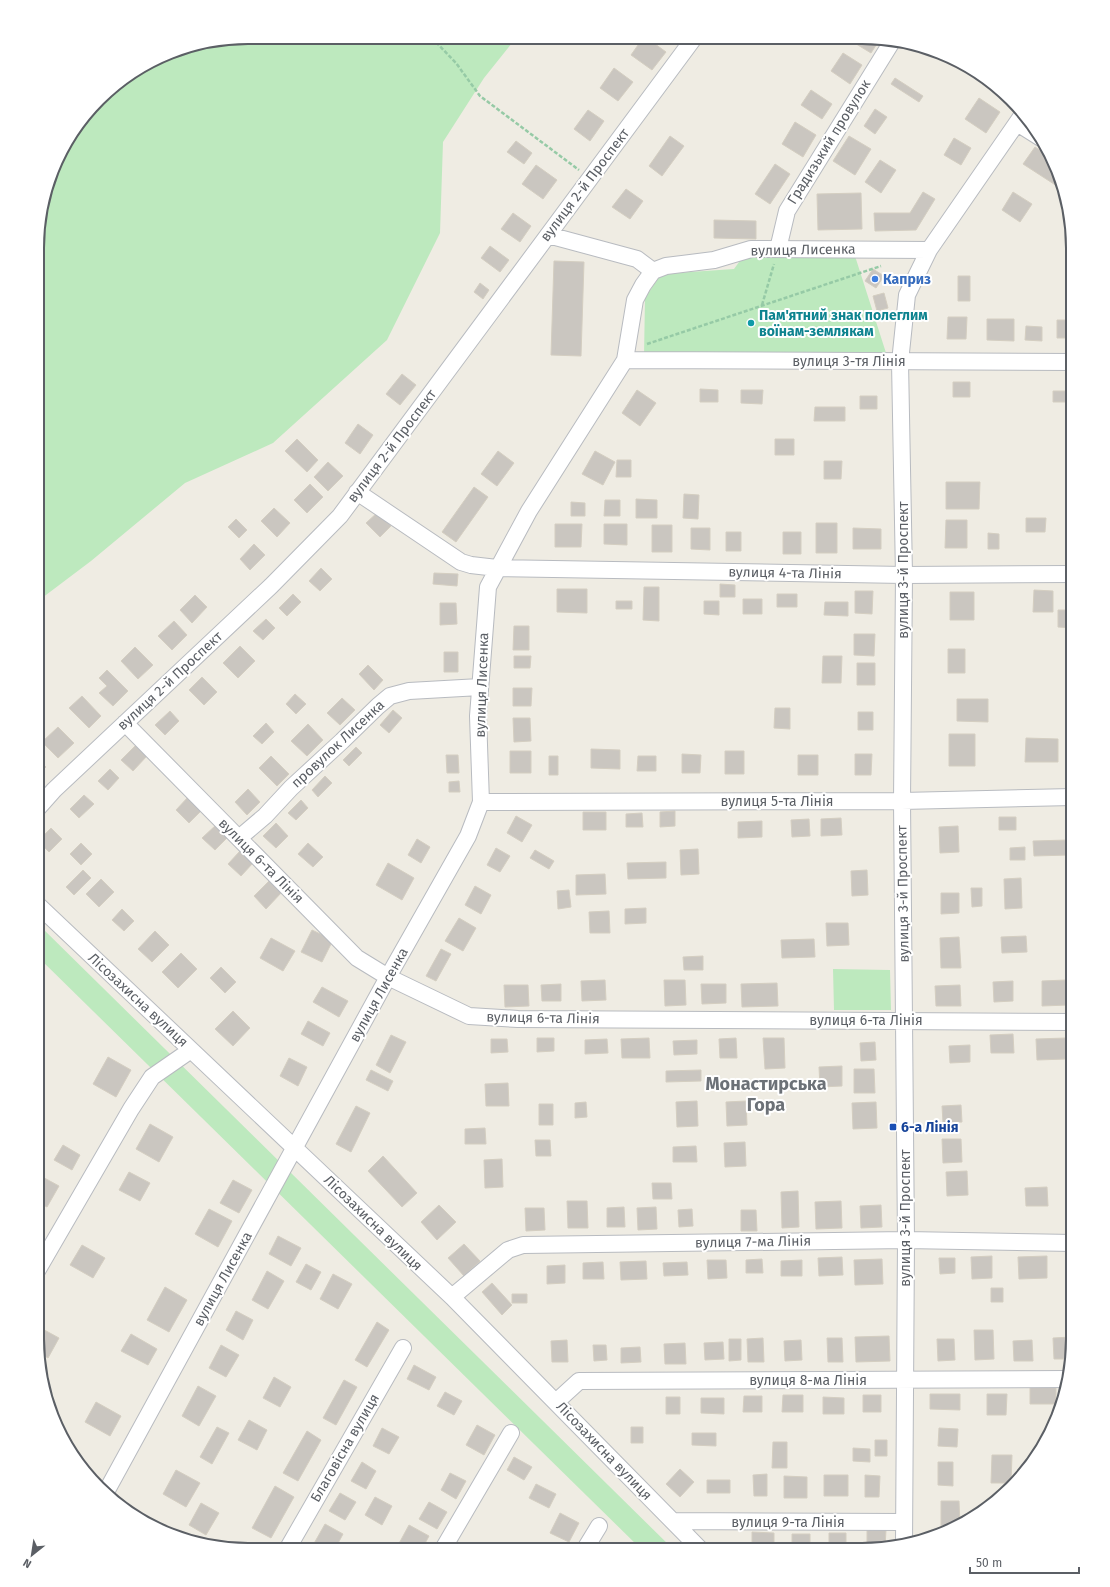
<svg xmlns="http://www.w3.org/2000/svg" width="1110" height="1587" viewBox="0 0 1110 1587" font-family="'Fira Sans',sans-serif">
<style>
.green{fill:#bde9be}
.building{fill:#cac6c0;stroke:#d4cec1}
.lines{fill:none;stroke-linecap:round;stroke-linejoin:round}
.street-casing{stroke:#b8bbc0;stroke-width:18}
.path{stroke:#96caa6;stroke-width:2.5;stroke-dasharray:4 2;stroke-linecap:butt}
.street{stroke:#fff;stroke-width:16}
.shop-dot{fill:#3f7fe0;stroke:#fff;stroke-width:1.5}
.culture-dot{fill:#0f9aa8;stroke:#fff;stroke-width:1.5}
.transit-dot{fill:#1a4fb4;stroke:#fff;stroke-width:1.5}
.labels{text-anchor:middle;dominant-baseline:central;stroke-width:4;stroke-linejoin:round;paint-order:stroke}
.street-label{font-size:14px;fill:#5b5f65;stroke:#fff}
.shop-label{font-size:14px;font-weight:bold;fill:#366cbe;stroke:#fff;text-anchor:start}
.culture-label{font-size:14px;font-weight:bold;fill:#0d838f;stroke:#fff;text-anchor:start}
.transit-label{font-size:14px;font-weight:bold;fill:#164399;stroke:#fff;text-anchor:start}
.district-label{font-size:18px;font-weight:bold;fill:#6c7177;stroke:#fff}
.rim{fill:none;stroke:#5b5f65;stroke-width:2}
</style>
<rect width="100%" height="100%" fill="#efece3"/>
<path class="green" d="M248 37 516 38 484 78 443 142 440 233 387 340 273 443 185 483 91 561 38 601 39 221 65 143 109 89 180 48Z
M855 256 887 356H644L645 298 661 274 734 269 742 258Z
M38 924 673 1549H641L38 957Z
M833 969 890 970 891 1010H834Z"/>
<path class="building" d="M643 38H647L666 52 652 70 631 55Z
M848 39H880L871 53Z
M843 53 862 65 850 84 831 71Z
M614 68 633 82 618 101 600 88Z
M895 78 923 96 919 102 891 84Z
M811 90 832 104 822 119 801 105Z
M979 98 1000 112 986 133 965 119Z
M875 109 887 117 875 134 864 126Z
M588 110 604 121 590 141 574 129Z
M795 122 816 135 803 157 782 144Z
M670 136 684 146 662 176 649 166Z
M849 136 871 149 855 175 833 161Z
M954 138 971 148 961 165 944 155Z
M516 141 532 153 524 164 507 152Z
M1035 147 1053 159 1061 181 1057 186 1023 164Z
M880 160 896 170 881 193 865 182Z
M775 164 790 174 770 204 755 194Z
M536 165 557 180 543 199 522 184Z
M626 189 643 201 630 219 612 207Z
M923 192 935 199 916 230 875 231 874 213H910Z
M1013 192 1032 204 1020 222 1002 210Z
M861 193 862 229 818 230 817 194Z
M513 213 531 226 520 242 501 229Z
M714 220 756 221V239L714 238Z
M490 246 509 260 500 272 481 258Z
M554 261 584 262 581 356 551 355Z
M873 269 884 276 876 288 865 281Z
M958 276H970V301H958Z
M480 283 489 290 483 299 474 292Z
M884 293 888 308 877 311 873 296Z
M948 317H967L966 339H947Z
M987 319H1014V341L987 340Z
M1057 320H1073V338H1057Z
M1026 326 1042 327V341L1025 340Z
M402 374 416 385 400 405 386 394Z
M953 382H970V397H953Z
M700 389 718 390V402H700Z
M637 390 656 403 640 426 622 413Z
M741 390H763L762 404 741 403Z
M1053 391H1069V402H1053Z
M860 396H877V409H860Z
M815 407H845V421H814Z
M358 424 373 435 360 454 345 443Z
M297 439 318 460 307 472 285 451Z
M775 439H794V455H775Z
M498 451 514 463 497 486 481 474Z
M595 451 615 462 603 485 582 474Z
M617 460H631V477H616Z
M824 461H842L841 479H824Z
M328 462 343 476 328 491 314 477Z
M946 482H980L979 509H946Z
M310 484 323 497 307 513 294 500Z
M474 487 488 497 456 542 442 532Z
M684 494 699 495 698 519 683 518Z
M636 499 657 500V518H636Z
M605 500H620V516H604Z
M571 502 585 503V516H571Z
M274 508 290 523 277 537 261 521Z
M378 512 391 526 380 537 366 523Z
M1026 518H1046L1045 532H1026Z
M236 519 247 530 239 538 228 527Z
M946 520H967V548H945Z
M816 523H837V553H816Z
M555 524H582L581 547H555Z
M604 524H627V545L604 544Z
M652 525H672V552H652Z
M691 528H710V550L691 549Z
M853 528 881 529V549H853Z
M726 532H741V551H726Z
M783 532H801V554H783Z
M988 533 999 534V549H988Z
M254 544 265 555 250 570 240 559Z
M321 568 332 579 320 591 309 581Z
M434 573 458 574 457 586 433 584Z
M720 584 735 585V597H720Z
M644 587H659V621L643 620Z
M557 589H587V613L557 612Z
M1034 590 1053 591V612H1033Z
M855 591H873L872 614 855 613Z
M950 592H974V620H950Z
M293 594 301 602 287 616 279 608Z
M777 594H797V607H777Z
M195 595 207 607 192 623 180 610Z
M743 599H762V614H743Z
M616 601H632V609H616Z
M704 601H719V615L704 614Z
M825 602H848V616L824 615Z
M440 603H456L457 624 440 625Z
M1058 610H1072V628L1058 627Z
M266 619 275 628 263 640 253 631Z
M174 621 187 635 172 650 158 636Z
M514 626H529V650H513Z
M854 634H875L874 656 854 655Z
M240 646 255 661 238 678 223 663Z
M135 647 153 665 138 679 121 661Z
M948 649H965V673H948Z
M444 652H458V672H444Z
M514 656H531L530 668H514Z
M823 656H842L841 683H822Z
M857 663H875V685H857Z
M368 665 383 680 374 690 359 674Z
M107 670 128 691 113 706 99 693 107 686 99 678Z
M202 677 217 692 204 705 189 690Z
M513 688H532L531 706H513Z
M295 694 306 704 296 714 286 704Z
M82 696 101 716 89 728 69 708Z
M342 698 355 710 340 725 327 713Z
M957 699H988V722L957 721Z
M775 708H790V729L774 728Z
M393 710 402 718 389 733 380 725Z
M170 711 179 721 165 735 155 725Z
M858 712H873V730H858Z
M38 714 44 720 38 727Z
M513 718H530L531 741 514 742Z
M266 723 274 732 262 744 253 736Z
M308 724 323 740 307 756 291 741Z
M58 727 74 743 58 758 42 742Z
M949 734H975V766H949Z
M1026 738 1058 739V762H1025Z
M1071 741H1073V761H1070Z
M136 745 147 756 133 771 121 760Z
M356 747 362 753 349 766 343 760Z
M591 749 620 750V769L591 768Z
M510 751H531V773H510Z
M725 751H744V774H725Z
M682 754 701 755 700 773H682Z
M855 754H872L871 775H855Z
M446 755H458L459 773H447Z
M798 755H818V775H798Z
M271 756 289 774 277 786 259 768Z
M549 756H558V775H549Z
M638 756H656V771H637Z
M38 759 46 767 38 774Z
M110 769 119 778 108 790 98 781Z
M325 776 332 783 318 797 312 790Z
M459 781 460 792H449V782Z
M248 789 260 802 247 815 235 802Z
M84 795 94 804 79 818 70 809Z
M189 796 203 809 189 823 176 810Z
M301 800 308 808 296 820 288 813Z
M675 811V826L660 827V812Z
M583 812H606V830H583Z
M642 813 643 827H626V814Z
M516 816 532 825 522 842 507 833Z
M999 817H1016V830H999Z
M841 818 842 835 821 836V819Z
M809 819 810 836 792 837 791 820Z
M762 821V837L738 838V822Z
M276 823 288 836 276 848 263 836Z
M216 825 228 837 215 850 202 838Z
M958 826 959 852 940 853 939 827Z
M51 828 62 839 49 852 38 841Z
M417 839 430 847 421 863 408 855Z
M1068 840 1069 855 1034 856 1033 841Z
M81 843 92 854 81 865 70 854Z
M308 843 323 857 313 867 298 854Z
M1025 847V860H1010V848Z
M496 848 510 856 500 872 487 865Z
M698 849 699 874 681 875 680 850Z
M535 850 554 861 549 869 530 858Z
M240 851 253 863 241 876 228 864Z
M666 862V878L628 879 627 863Z
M388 863 414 878 402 900 376 885Z
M83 870 91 878 74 895 66 887Z
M867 870 868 895 852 896 851 871Z
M605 874 606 894 576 895V875Z
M1021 878 1022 908 1005 909 1004 879Z
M101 879 114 892 99 907 86 894Z
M270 880 282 892 266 909 254 896Z
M475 886 491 895 481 914 465 905Z
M971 888H982V906L972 907Z
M569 890 571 907 558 909 557 891Z
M941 893H959V913L941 914Z
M646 908V923L625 924V909Z
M122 909 134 921 124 931 112 920Z
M609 911 610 933H590L589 912Z
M459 918 476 928 463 951 445 941Z
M826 923H848L849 945 827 946Z
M1067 927H1073V946H1067Z
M312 930 333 940 322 962 301 952Z
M155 931 169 945 152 962 138 949Z
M1026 936 1027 952 1002 953 1001 937Z
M959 937 961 968H941L940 938Z
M271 938 295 951 283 971 260 958Z
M814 939 815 957 782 958 781 940Z
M441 949 451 954 436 981 426 976Z
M181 953 197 969 178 988 162 972Z
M703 956V970H684L683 957Z
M221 967 236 982 225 993 210 978Z
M605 980 606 1000 582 1001 581 981Z
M664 980H685L686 1005 665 1006Z
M1066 980 1068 1005 1042 1006V981Z
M1013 981V1001L994 1002 993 982Z
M777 983 778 1006 742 1007 741 984Z
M561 984V1001H542L541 985Z
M701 984H726V1003L702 1004Z
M504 985H528L529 1006 505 1007Z
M960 985 961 1006H936L935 986Z
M322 987 348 1001 339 1017 313 1002Z
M233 1011 250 1028 233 1046 215 1029Z
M308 1021 330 1033 323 1046 301 1034Z
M1013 1034 1014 1053H991L990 1035Z
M391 1035 406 1042 390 1073 376 1065Z
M537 1038H554V1051L537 1052Z
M649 1038 650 1058H622L621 1039Z
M736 1038 737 1058H720L719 1039Z
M763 1038H784L785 1068 765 1069Z
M1066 1038V1059L1037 1060 1036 1039Z
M491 1039H507L508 1052 491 1053Z
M607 1039 608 1053 585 1054V1040Z
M697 1040V1054L674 1055 673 1041Z
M875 1042 876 1060 861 1061 860 1043Z
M970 1045V1062L950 1063 949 1046Z
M108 1057 131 1070 116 1097 93 1084Z
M289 1058 307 1067 298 1086 280 1076Z
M842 1066V1086L820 1087 819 1067Z
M854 1069H874L875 1093H854Z
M371 1070 393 1081 388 1091 366 1080Z
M701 1070V1081L666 1082V1071Z
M508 1083 509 1106H486L485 1084Z
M697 1101 698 1126 677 1127 676 1102Z
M746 1101 747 1125 727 1126 726 1102Z
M586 1102 587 1117 575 1118V1103Z
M876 1102 877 1128 853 1129 852 1103Z
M539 1104H553V1125H539Z
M961 1105 962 1122 943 1123 942 1106Z
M356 1106 370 1113 351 1152 336 1144Z
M150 1124 173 1137 159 1162 136 1149Z
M485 1128 486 1144H465V1129Z
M942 1139H961L962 1162 943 1163Z
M535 1140H550L551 1156H536Z
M745 1142 746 1166 725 1167 724 1143Z
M63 1145 80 1155 72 1170 54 1160Z
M696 1146 697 1162H673V1147Z
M383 1156 417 1193 402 1207 368 1171Z
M502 1159 503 1187 485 1188 484 1160Z
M967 1171 968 1195 947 1196 946 1172Z
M129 1172 150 1183 140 1201 119 1190Z
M37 1174 59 1186 47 1207 37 1202Z
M233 1180 252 1190 239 1213 220 1203Z
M652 1183H671L672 1199H653Z
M1047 1187 1048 1206H1026L1025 1188Z
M798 1191 799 1227 782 1228 781 1192Z
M567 1201H587L588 1228H568Z
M841 1201 842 1228 816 1229 815 1202Z
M439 1205 456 1222 437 1240 421 1222Z
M881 1205 882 1227 861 1228 860 1206Z
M624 1207 625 1227H607V1208Z
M656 1207 657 1229 638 1230 637 1208Z
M525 1208H544L545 1230 526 1231Z
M209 1209 232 1221 218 1247 195 1234Z
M692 1209 693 1226 679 1227 678 1210Z
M741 1210H756L757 1231H741Z
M278 1236 301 1248 291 1266 269 1254Z
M464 1244 480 1261 464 1276 448 1258Z
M82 1245 105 1258 93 1278 70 1265Z
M992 1256V1278L972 1279 971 1257Z
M1047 1256V1278L1019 1279 1018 1257Z
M842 1257 843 1275 819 1276 818 1258Z
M939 1258H955V1273L940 1274Z
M1067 1258H1073V1272H1068Z
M762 1259 763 1273H746V1260Z
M882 1259 883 1284 855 1285 854 1260Z
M707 1260H726L727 1278 708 1279Z
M802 1260V1276H781V1261Z
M646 1261 647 1279 621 1280 620 1262Z
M603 1262 604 1279H583V1263Z
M687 1262 688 1275 664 1276 663 1263Z
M306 1264 321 1272 311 1290 296 1282Z
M565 1265V1283L547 1284V1266Z
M267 1271 284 1281 268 1309 252 1300Z
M333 1274 352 1284 338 1309 320 1299Z
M492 1283 512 1305 502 1315 482 1292Z
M165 1287 187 1300 169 1332 147 1320Z
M991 1288H1003V1302H991Z
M512 1294H527V1303H512Z
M236 1311 253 1320 243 1340 226 1330Z
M377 1322 389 1330 367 1367 355 1360Z
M37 1326 59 1338 48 1358 38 1352Z
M974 1330H993L994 1359 975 1360Z
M131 1334 157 1349 148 1365 121 1351Z
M889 1336 890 1361 856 1362 855 1337Z
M1072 1337 1071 1359H1054L1053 1338Z
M763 1338 764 1362H748L747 1339Z
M827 1338H842L843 1362H828Z
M729 1339H741V1360L729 1361Z
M937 1339H954L955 1360 938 1361Z
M567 1340 568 1362H552L551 1341Z
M801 1340 802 1360 785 1361 784 1341Z
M1032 1340 1033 1361H1014L1013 1341Z
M723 1342 724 1359 705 1360 704 1343Z
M685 1343 686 1364H665L664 1344Z
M221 1345 239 1355 226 1377 209 1368Z
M593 1345H606L607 1360 594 1361Z
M640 1347 641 1362 621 1363V1348Z
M414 1365 436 1377 429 1390 407 1379Z
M274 1377 291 1387 280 1407 263 1398Z
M344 1380 357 1387 336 1425 323 1418Z
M198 1386 216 1396 199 1426 182 1416Z
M1030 1386 1056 1387V1404H1030Z
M445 1392 462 1401 454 1415 437 1406Z
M930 1394H960V1410L930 1409Z
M987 1394H1007L1006 1415H987Z
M783 1395H803V1412H782Z
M863 1395H881V1412H863Z
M744 1396H762V1412H743Z
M666 1397H680V1414H666Z
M823 1397 844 1398V1414H823Z
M701 1398H724V1414L701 1413Z
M96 1402 121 1416 110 1436 85 1422Z
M249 1420 267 1430 257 1450 238 1440Z
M477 1425 495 1435 484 1455 466 1445Z
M217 1427 229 1433 212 1464 200 1457Z
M631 1427H643V1443H631Z
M382 1428 399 1437 389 1454 373 1446Z
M939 1428 958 1429 957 1447 938 1446Z
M307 1431 321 1440 298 1481 283 1473Z
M692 1433H716V1446L692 1445Z
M875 1440H887V1456H875Z
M773 1442H787V1468H772Z
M853 1448 870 1449V1462L853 1461Z
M992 1455H1012L1011 1483H991Z
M514 1457 532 1467 524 1480 507 1470Z
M362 1462 376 1471 366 1489 351 1481Z
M938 1462H953V1486L938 1485Z
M680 1469 694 1482 680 1497 666 1484Z
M176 1470 200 1483 186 1507 163 1494Z
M450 1473 466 1481 456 1499 441 1490Z
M767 1474V1496H754L753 1475Z
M824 1475H848V1496H824Z
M865 1475 880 1476 879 1497H865Z
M784 1476 807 1477V1498H784Z
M707 1480H730V1493H707Z
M536 1484 556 1494 549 1508 529 1498Z
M275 1486 294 1497 271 1538 252 1528Z
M340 1493 356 1502 345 1520 329 1511Z
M375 1497 392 1506 382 1525 365 1515Z
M941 1501H959L960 1525 957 1527H941Z
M429 1502 447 1512 437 1529 419 1519Z
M201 1503 219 1513 206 1535 189 1525Z
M123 1507 148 1521V1522L122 1508Z
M560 1513 579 1523 569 1542 550 1533Z
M325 1524 343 1534 335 1549 314 1548 312 1547Z
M409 1525 429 1536 422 1549H396Z
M867 1530H886L885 1547 867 1549Z
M752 1532 774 1533V1545H752Z
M829 1533H846V1550H829Z
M792 1534H810V1550H792Z"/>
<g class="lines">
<g class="street-casing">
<path id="street" d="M1017 123 1041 138
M548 235 637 259 653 271
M778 249 787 211 893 40
M625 360 1073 362
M357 492 461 562 471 565 497 568 904 575 1073 574
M125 723 357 958 388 977 469 1016 518 1019 1073 1022
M481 802 902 801 1073 797
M38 808 54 790 271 586 340 516 694 38
M239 838 265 816 291 788 342 741 378 706 390 696 409 691 480 687
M38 905 452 1297 701 1550
M37 1271 131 1109 152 1077 191 1050
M452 1297 508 1250 523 1245 906 1240 1073 1243
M556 1402 579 1381 1067 1379
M106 1492 388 977 468 836 481 802 478 716 488 587 529 511 625 360 635 300 643 285 653 271 666 266 714 260 751 249 929 250
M673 1521 903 1522
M904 1544 906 1240 902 801 904 575 900 362 907 295 929 250 1023 114
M288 1548 403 1348
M443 1549 511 1433
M585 1549 599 1526"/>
</g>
<path class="path" d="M432 38 456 63 480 96 579 170
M762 305 774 264
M647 344 881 266"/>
<use href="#street" class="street"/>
</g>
<circle class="shop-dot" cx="875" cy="279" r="4"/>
<circle class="culture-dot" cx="751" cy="323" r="4"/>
<rect class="transit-dot" x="889" y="1123" width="8" height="8" rx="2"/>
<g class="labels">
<g class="street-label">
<text transform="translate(829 142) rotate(-58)">Градизький провулок</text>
<text transform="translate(585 185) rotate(-53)">вулиця 2-й Проспект</text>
<text transform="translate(803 250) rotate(-1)">вулиця Лисенка</text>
<text x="849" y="361">вулиця 3-тя Лінія</text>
<text transform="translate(392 446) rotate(-53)">вулиця 2-й Проспект</text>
<text transform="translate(903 570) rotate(-90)">вулиця 3-й Проспект</text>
<text transform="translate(785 573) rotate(1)">вулиця 4-та Лінія</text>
<text transform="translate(170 681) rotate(-43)">вулиця 2-й Проспект</text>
<text transform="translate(482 685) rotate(-88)">вулиця Лисенка</text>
<text transform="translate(338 744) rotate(-43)">провулок Лисенка</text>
<text x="777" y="801">вулиця 5-та Лінія</text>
<text transform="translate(261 861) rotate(45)">вулиця 6-та Лінія</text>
<text transform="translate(903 894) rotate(-91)">вулиця 3-й Проспект</text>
<text transform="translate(379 995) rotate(-61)">вулиця Лисенка</text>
<text transform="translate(138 1000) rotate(43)">Лісозахисна вулиця</text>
<text transform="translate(543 1018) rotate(1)">вулиця 6-та Лінія</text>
<text x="866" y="1020">вулиця 6-та Лінія</text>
<text transform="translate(905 1218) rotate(-90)">вулиця 3-й Проспект</text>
<text transform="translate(373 1223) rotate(44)">Лісозахисна вулиця</text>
<text transform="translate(753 1242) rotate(-1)">вулиця 7-ма Лінія</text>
<text transform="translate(223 1279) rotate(-61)">вулиця Лисенка</text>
<text x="808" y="1380">вулиця 8-ма Лінія</text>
<text transform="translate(345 1448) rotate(-60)">Благовісна вулиця</text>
<text transform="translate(604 1451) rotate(46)">Лісозахисна вулиця</text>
<text x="788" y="1522">вулиця 9-та Лінія</text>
</g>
<g class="shop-label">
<text x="883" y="279">Каприз</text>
</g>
<g class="culture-label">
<text x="759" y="315">Пам'ятний знак полеглим<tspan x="759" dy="16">воїнам-землякам</tspan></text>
</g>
<g class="transit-label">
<text x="901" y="1127">6-а Лінія</text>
</g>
<g class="district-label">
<text x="766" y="1084">Монастирська<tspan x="766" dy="21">Гора</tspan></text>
</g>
</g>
<path d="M0 0H1110V1587H0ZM248 44H862A204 204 0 0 1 1066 248V1339A204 204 0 0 1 862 1543H248A204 204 0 0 1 44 1339V248A204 204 0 0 1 248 44Z" fill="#fff" fill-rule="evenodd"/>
<path class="rim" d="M248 44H862A204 204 0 0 1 1066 248V1339A204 204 0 0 1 862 1543H248A204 204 0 0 1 44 1339V248A204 204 0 0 1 248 44Z"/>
<g transform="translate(32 1555) rotate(210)" stroke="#ffffff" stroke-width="3" paint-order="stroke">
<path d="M0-3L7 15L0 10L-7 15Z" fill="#5b5f65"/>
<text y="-6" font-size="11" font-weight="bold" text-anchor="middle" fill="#5b5f65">N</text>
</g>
<path d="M970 1567v6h109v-6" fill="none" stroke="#5b5f65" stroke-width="2"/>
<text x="976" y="1567" font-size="12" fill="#5b5f65" stroke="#ffffff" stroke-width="3" paint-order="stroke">50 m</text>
</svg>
